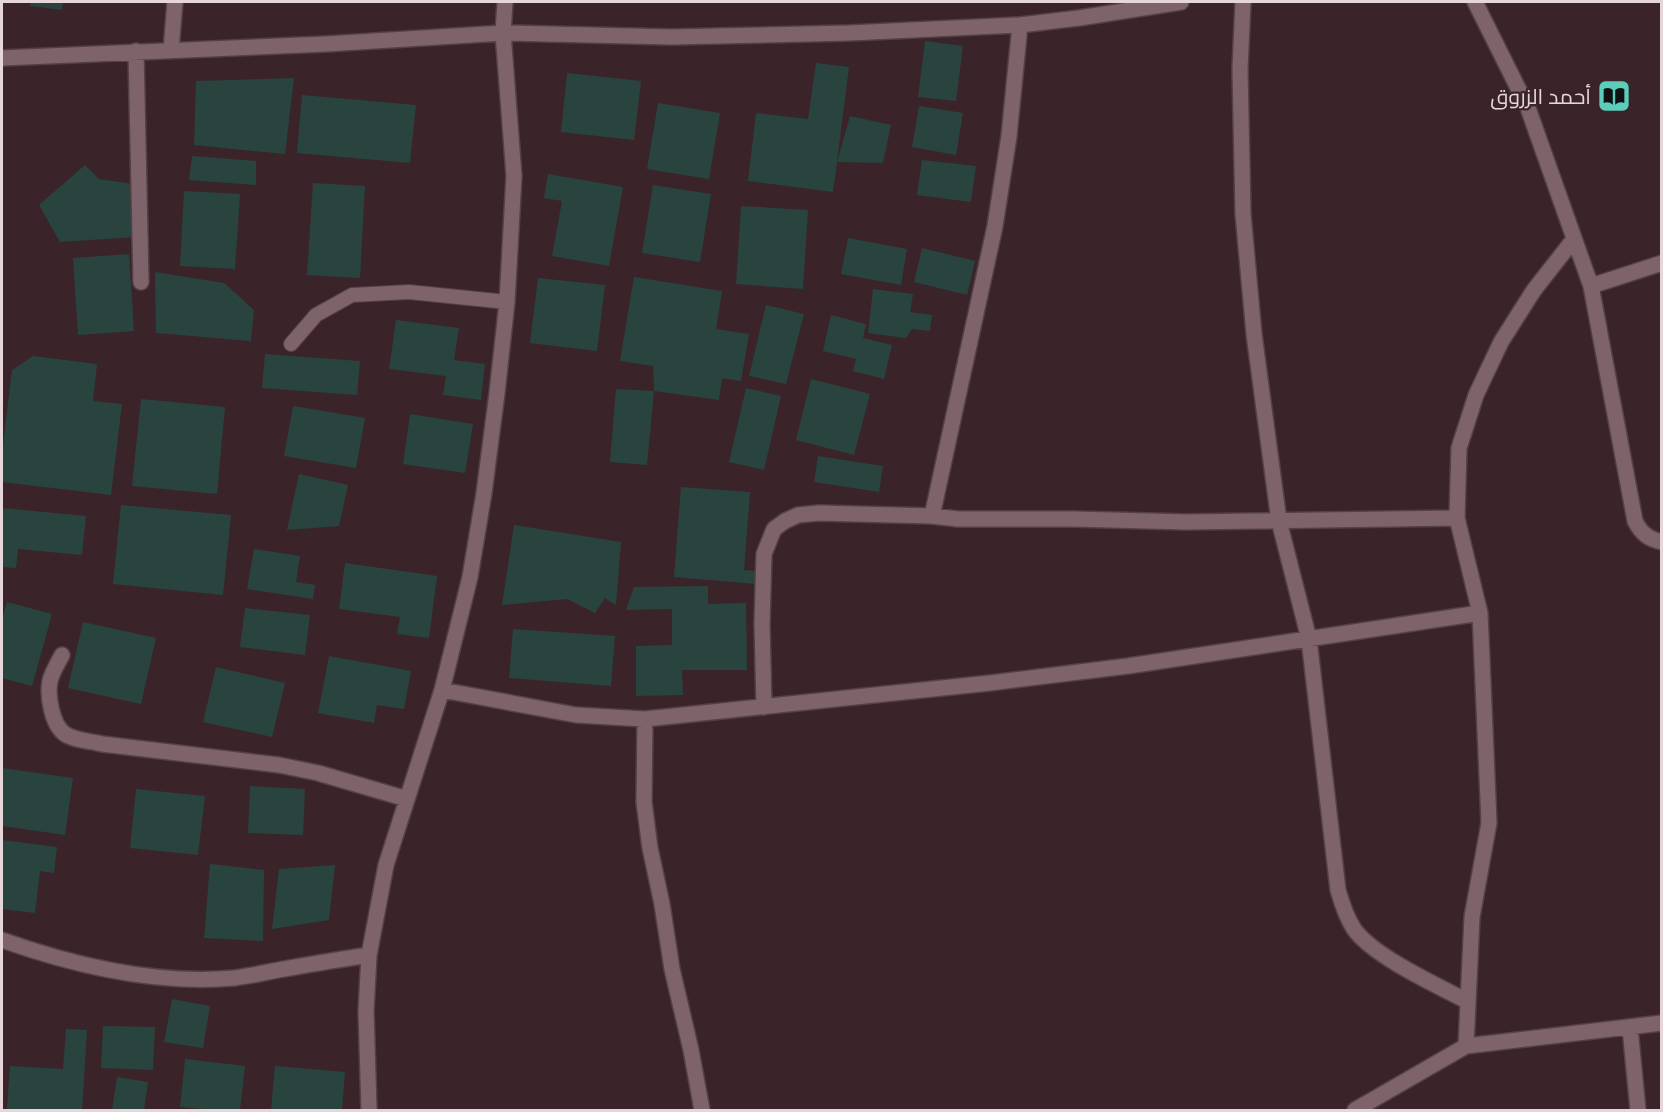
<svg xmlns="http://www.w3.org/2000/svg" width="1663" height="1112" viewBox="0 0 1663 1112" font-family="'Public Sans',Cairo,sans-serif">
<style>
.building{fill:#29443e}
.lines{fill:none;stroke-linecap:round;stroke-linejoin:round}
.lane-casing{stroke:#534146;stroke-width:16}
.street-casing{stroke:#534146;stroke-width:18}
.lane{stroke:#7e646a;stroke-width:14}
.street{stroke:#7e646a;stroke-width:15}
.labels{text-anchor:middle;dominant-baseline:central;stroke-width:4.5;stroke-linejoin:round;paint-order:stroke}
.poi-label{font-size:21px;fill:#e6d6d9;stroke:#3a2429;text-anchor:end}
</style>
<rect width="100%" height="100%" fill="#3a2429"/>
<path class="building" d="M31 2H63L62 10 30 6Z
M925 41 963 46 956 101 918 97Z
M816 63 849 67 837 162 850 116 891 125 883 163 837 162 833 192 748 181 756 113 808 119Z
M567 73 641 81 634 140 561 132Z
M294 78 285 154 194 145 196 81Z
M302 95 416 105 410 163 297 153Z
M658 103 720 113 709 179 647 169Z
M919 106 963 113 956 155 912 147Z
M192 156 256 161V185L189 180Z
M922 160 976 166 971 202 917 195Z
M85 165 99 179 133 184 136 237 60 242 39 205Z
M548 174 623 187 609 266 552 256 562 201 544 198Z
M313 183 365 186 360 278 307 275Z
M653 185 711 194 700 262 642 253Z
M184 191 240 194 235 269 180 266Z
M741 206 808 210 803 289 736 284Z
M848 238 907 249 901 285 841 274Z
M922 248 975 261 967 295 914 282Z
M129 254 134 331 78 335 73 258Z
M155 272 224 283 254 310 251 341 156 333Z
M634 277 722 291 716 329 749 334 741 381 722 378 719 400 654 391 653 366 620 361Z
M538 278 605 285 597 351 530 343Z
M873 289 913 294 910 312 932 315 930 331 912 329 906 338 868 333Z
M766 305 804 314 786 384 749 376Z
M831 315 866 324 863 338 892 345 884 379 853 371 856 359 823 351Z
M396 320 459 328 454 360 485 364 481 400 443 395 446 376 389 369Z
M265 354 360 361 357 395 262 388Z
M33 356 97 364 93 401 122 404 111 495 2 482V453L12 370Z
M811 379 870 394 854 455 796 440Z
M746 388 781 396 764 470 729 462Z
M616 389 654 391 647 465 610 462Z
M141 399 225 407 217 494 132 486Z
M293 406 365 418 356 468 284 456Z
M410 414 473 424 465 473 403 464Z
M818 456 883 466 879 492 814 482Z
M299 474 348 485 339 526 287 530Z
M681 487 750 492 744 570 756 571V584L674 577Z
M121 505 231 515 223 595 113 584Z
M2 508 86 516 82 555 18 549 16 568 2 567Z
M514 525 621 542 616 605 605 598 595 613 567 599 502 605Z
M254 549 300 556 296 582 315 585 313 599 247 589Z
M345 563 437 576 429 638 397 634 400 617 339 609Z
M708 586V604L746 603 747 670H682L683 695 636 696V646L672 645V609L626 610 634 587Z
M7 602 52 614 32 686 2 678V620Z
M245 608 310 615 305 655 240 647Z
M83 622 156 638 141 704 68 688Z
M513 629 615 636 611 686 509 678Z
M329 656 411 671 404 709 377 705 374 723 318 713Z
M216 667 285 683 272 737 203 722Z
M2 768 73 778 65 835 2 826Z
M250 786 305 789 303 835 248 833Z
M136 789 205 796 198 855 130 848Z
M2 840 57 847 54 873 40 871 35 913 2 909Z
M210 864 264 870 263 941 204 938Z
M335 865 329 920 272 929 279 869Z
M172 999 210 1006 203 1048 164 1042Z
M103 1026 155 1027 153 1070 101 1068Z
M66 1029 87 1030 82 1110 7 1109 10 1066 63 1069Z
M185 1059 245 1066 240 1110H214L180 1107Z
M275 1066 345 1072 342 1110H271Z
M117 1077 148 1082 144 1110H112Z"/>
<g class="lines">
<g class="lane-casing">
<path id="lane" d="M291 344 316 315 352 295 409 292 507 302"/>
</g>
<g class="street-casing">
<path id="street" d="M1243 2 1240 69 1243 214 1254 334 1279 521 1309 639 1338 890C1342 904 1346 917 1354 929 1373 956 1436 985 1467 1001
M1475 2 1528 108 1591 286 1635 521C1641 533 1648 539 1662 542
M171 50 175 2
M136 51 141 282
M2 58 326 44 503 33 671 37 849 33 1020 25 1079 18 1181 2
M1591 286 1662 263
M932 516 995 226 1009 136 1020 25
M62 655C58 663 52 672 50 681 47 696 52 725 65 734 75 741 91 741 102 744L279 765 318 773 407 799
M442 690 576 715 645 719 990 683 1128 666 1480 613
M764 707 762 624 764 554 774 529 785 521 798 515 819 513 932 516 958 519H1073L1187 522 1457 518
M645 719 644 802 650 848 662 904 672 969 691 1050 702 1110
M2 940C75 966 155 985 234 978 251 976 267 972 284 969 312 964 341 959 369 955
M1630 1028 1638 1110
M1466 1046 1472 917 1489 823 1480 613 1457 518 1459 448 1476 395 1501 342 1534 290 1574 239
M369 1110 366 1011 369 955 386 865 442 690 470 577 484 493 497 393 507 302 514 176 503 33 505 2
M1355 1110 1466 1046 1662 1023"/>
</g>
<use href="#lane" class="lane"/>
<use href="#street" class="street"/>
</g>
<defs>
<g id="library-square" transform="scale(1.725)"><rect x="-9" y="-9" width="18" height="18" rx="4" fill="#5bcebb" stroke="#3a2429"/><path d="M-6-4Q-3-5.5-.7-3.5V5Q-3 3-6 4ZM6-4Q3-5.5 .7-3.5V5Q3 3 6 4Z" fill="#111"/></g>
</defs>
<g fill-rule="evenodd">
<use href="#library-square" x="1614" y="96"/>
</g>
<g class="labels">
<g class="poi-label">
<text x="1591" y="96">أحمد الزروق</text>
</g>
</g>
<rect width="1663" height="1112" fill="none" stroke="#e6d6d9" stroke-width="6"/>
</svg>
